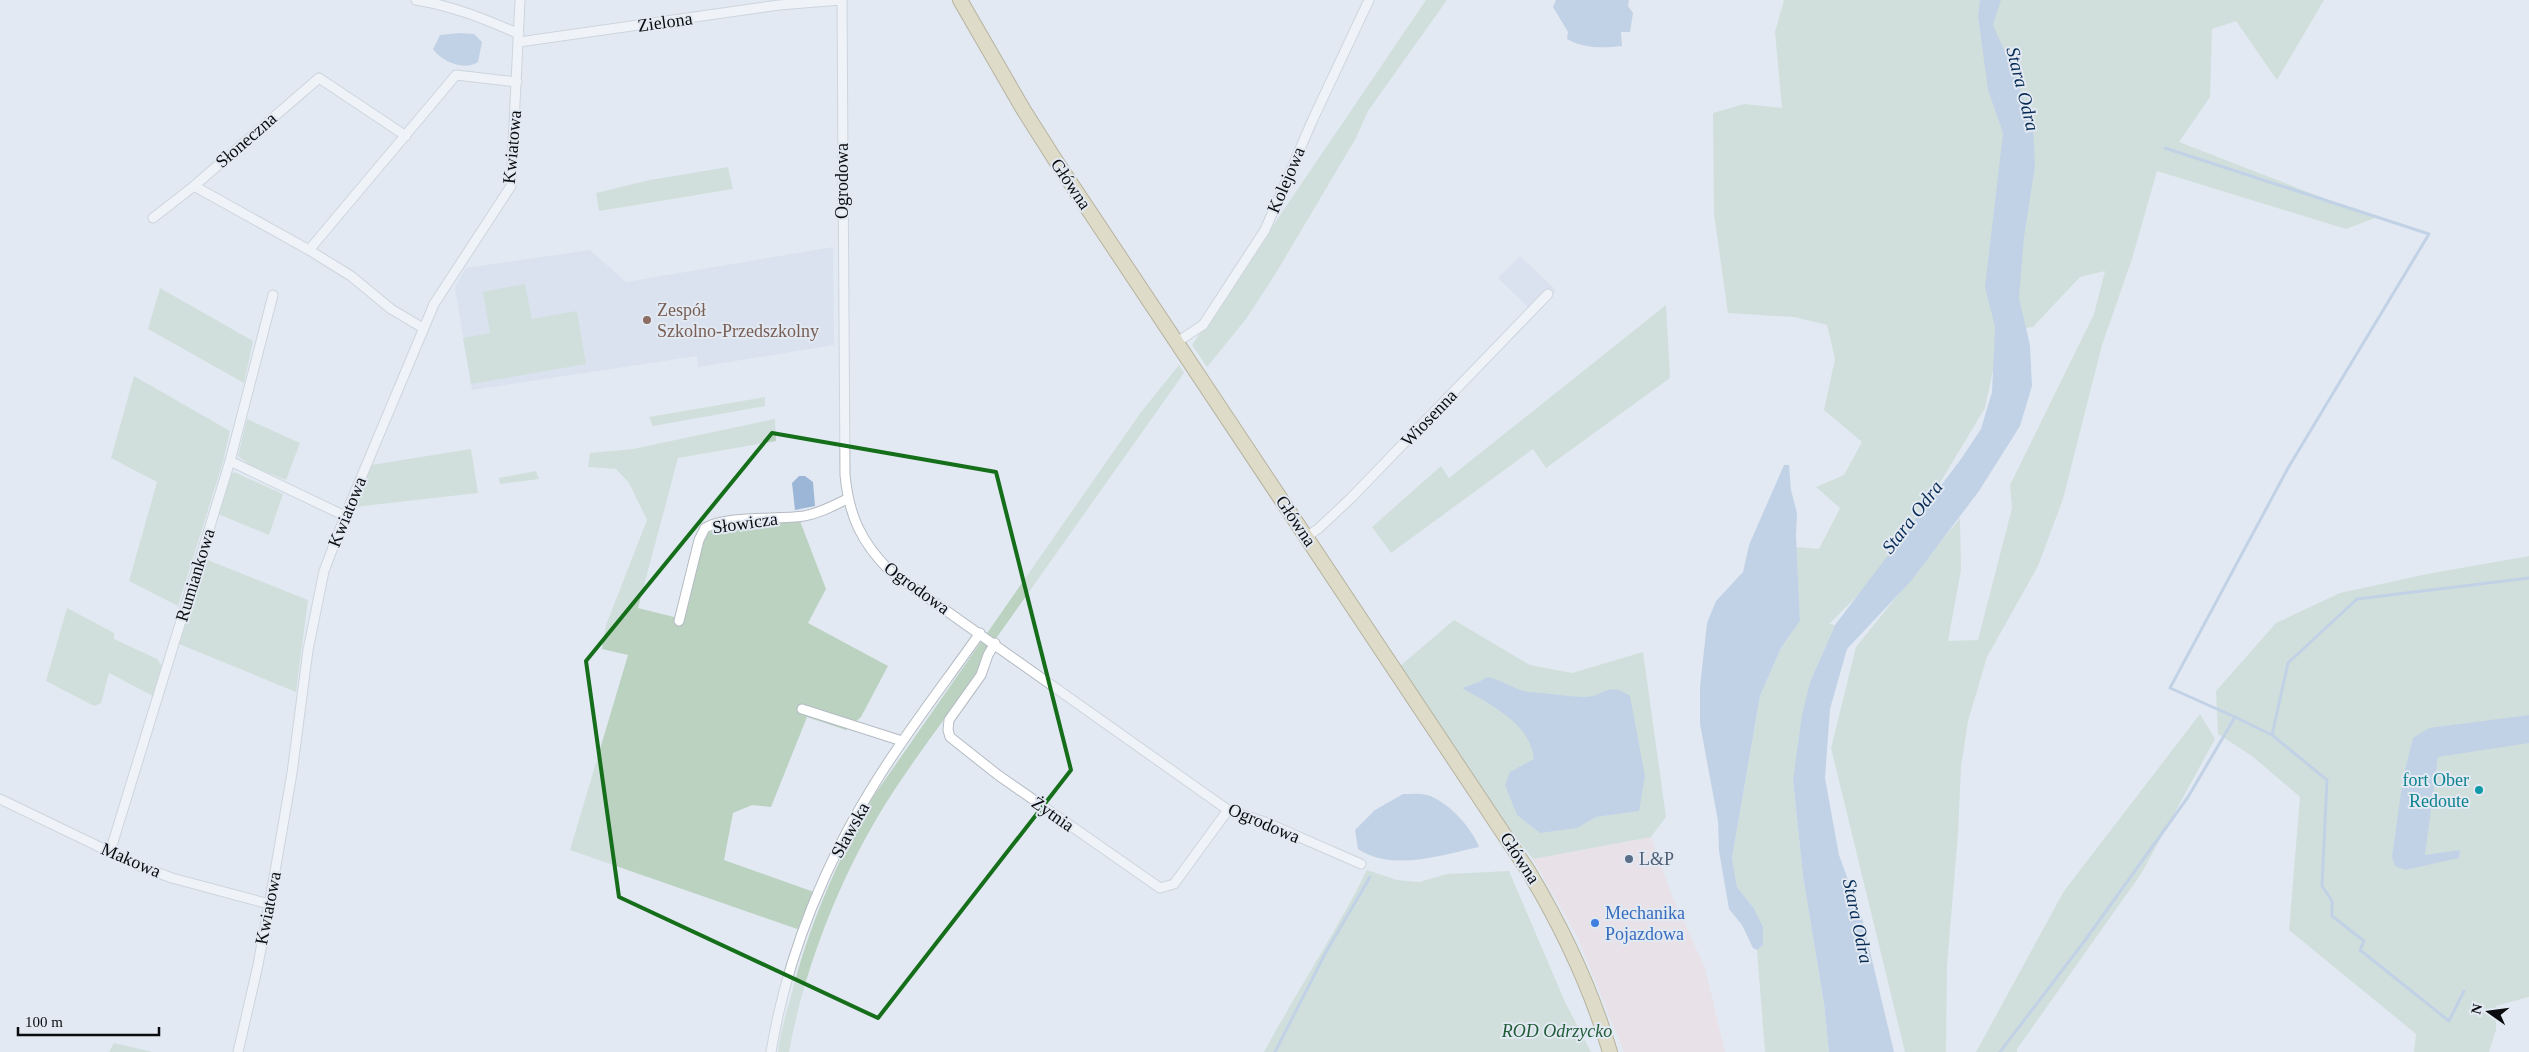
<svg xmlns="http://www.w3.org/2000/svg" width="2529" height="1052" viewBox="0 0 2529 1052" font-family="'Times New Roman',serif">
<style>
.commercial{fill:#f1d7dc}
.built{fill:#cedae8}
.green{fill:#bbd2c1}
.water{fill:#9cb6d7}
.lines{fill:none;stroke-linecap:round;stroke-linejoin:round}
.stream{stroke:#9cb6d7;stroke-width:3}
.minor-casing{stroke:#b4bbc3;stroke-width:11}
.primary-casing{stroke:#82713a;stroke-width:16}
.minor{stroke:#fff;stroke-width:9}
.primary{stroke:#daca97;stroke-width:14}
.marked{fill:none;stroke:#156e1a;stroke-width:4;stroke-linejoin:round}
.education-dot{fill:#8d6e63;stroke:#e2e9f2;stroke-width:2}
.culture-dot{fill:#0f9aa8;stroke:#e2e9f2;stroke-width:2}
.service-dot{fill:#5c6f8a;stroke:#e2e9f2;stroke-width:2}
.shop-dot{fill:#3f7fe0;stroke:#e2e9f2;stroke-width:2}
.labels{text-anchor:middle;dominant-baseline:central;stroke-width:4;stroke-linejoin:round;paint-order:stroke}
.street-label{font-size:18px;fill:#0a0c0f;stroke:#e2e9f2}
.education-label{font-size:18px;fill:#785e54;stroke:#e2e9f2;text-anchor:start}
.culture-label{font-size:18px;fill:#0d838f;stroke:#e2e9f2;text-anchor:end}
.service-label{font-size:18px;fill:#4e5e75;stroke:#e2e9f2;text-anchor:start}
.shop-label{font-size:18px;fill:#366cbe;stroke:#e2e9f2;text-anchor:start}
.park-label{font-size:18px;font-style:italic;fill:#215c38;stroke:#e2e9f2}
.water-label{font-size:19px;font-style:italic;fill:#072b55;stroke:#e2e9f2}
</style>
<rect width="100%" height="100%" fill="#e2e9f2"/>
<path class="commercial" d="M1651 837 1672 896 1705 968 1725 1052H1624L1578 938 1533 859Z"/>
<path class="built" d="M833 247 834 345 698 367 697 356 472 390 455 287 466 268 590 250 626 282Z
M1520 256 1556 290 1534 313 1498 278Z"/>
<path class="green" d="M1426 0H1447L1368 111 1356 138 1276 273 1246 319 1207 367 1192 345Z
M1784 0H2324L2277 80 2236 21 2212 29 2210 97 2179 142 2375 218 2346 229 2157 171 2132 259 2102 345 2063 499 2038 566 1987 657 1968 721 1961 767 1958 834 1947 966 1946 1052H1905L1831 748 1856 647 1960 518 1961 570 1948 641 1978 640 2012 508 2010 485 2094 314 2105 271 2080 277 2033 327 2001 332 1985 408 1917 521 1875 578 1829 624 1835 625 1810 682 1793 780 1803 876 1824 1004 1829 1052H1765L1757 950 1763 945 1753 907 1737 887 1732 858 1760 696 1781 648 1800 621 1796 547 1819 549 1840 508 1816 487 1844 475 1862 442 1824 410 1835 359 1827 325 1794 317 1728 313 1714 214 1713 113 1744 104 1782 108 1775 32Z
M728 167 733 189 599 211 596 193 650 180Z
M525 284 532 319 577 311 586 364 471 384 463 338 490 333 483 292Z
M160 288 253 341 244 383 148 329Z
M1666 305 1670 378 1546 468 1533 449 1391 553 1372 527 1441 466 1449 478Z
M1179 365 1184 373 985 654 981 669C946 718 907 767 877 818 836 887 803 974 789 1052H778C780 1033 786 1014 791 996 809 925 837 861 873 797L1141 412Z
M134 376 230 431 223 462 178 606 129 581 157 482 111 458Z
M765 397V406L653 426 649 417Z
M247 419 300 443 286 480 253 467 238 456Z
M775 419 776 441 678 458 638 608 682 619 702 543 708 533 720 528 800 521 826 589 808 623 888 666 861 717 846 730 807 717 771 807 752 805 733 813 724 860 814 892 800 930 570 850 628 655 602 649 606 625 647 520 629 483 616 469 588 467 590 453 633 449Z
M471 449 478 493 354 507 371 465Z
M536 471 539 479 500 484 499 478Z
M234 472 283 494 269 535 218 514 227 479Z
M2529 556V997L2496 1006V1030L2489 1052H2414L2416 1034 2289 930 2300 797 2252 756 2218 734 2216 691 2276 623 2340 593 2427 574Z
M205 559 308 600 296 692 179 644Z
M67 608 114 633V639L157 659 162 666 153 696 109 673 101 703 94 706 46 681Z
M1454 620 1530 665 1572 673 1643 652 1666 817 1651 837 1533 859 1454 761 1393 672Z
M2200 714 2215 739 2141 874 2017 1049V1052H1976L2064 891Z
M1367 870 1397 880 1419 882 1447 874 1509 871 1565 1002 1591 1052H1264C1297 991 1336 932 1367 870Z
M114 1043 153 1052H109Z"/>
<path class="water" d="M1556 0H1629L1628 6 1633 13 1630 32H1621L1622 46C1602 48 1585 49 1567 39L1568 32 1553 7Z
M1980 0H2001L1993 25 2015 74 2033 127 2035 166 2024 237 2019 298 2030 345 2032 386 2020 426 1979 491 1911 581 1847 649 1830 709 1825 778 1839 855 1862 918 1894 1052H1829L1824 1004 1803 876 1793 780 1802 715 1810 682 1835 625 1961 459 1981 429 1992 392 1995 327 1985 287 2003 133 1988 90 1978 16Z
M459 33 474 34 482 42 478 62C464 71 442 62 433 49L440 35Z
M1784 465H1789L1791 490 1797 513 1796 536 1800 621 1781 648 1760 696 1732 858 1737 887 1753 907 1763 927V945L1757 950 1753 948 1742 925 1729 909 1719 851 1718 821 1700 724V687L1707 623 1716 601 1743 572 1749 545Z
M799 476H805L813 482 815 506 795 510 792 483Z
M1487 677C1502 680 1513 689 1528 692 1546 693 1565 696 1583 697 1604 697 1608 680 1630 696L1645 776 1639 811 1596 817 1577 828 1540 833 1517 815 1505 785 1510 772 1534 759C1530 723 1491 705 1462 688L1479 682Z
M2529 715V743L2438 757 2425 855 2460 850 2459 858 2405 870 2395 866 2392 857 2403 778 2413 738 2429 728Z
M1403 794C1411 794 1420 793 1427 795 1448 801 1472 828 1479 847 1441 855 1393 872 1358 849L1355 830 1375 810Z"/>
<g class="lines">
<path class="stream" d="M2235 717 2272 735
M2464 991 2449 1021 2360 950 2364 941 2332 916V901L2322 886 2327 780 2272 735 2288 663 2357 599 2529 578
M1275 1052 1326 952 1370 877
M2000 1052 2086 939 2188 797 2235 717 2170 688 2288 468 2429 234 2165 148"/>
<g class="minor-casing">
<path id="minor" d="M416 0C453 6 485 19 519 34
M842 0 845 475C849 516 861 542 890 571L1228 810 1265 822 1361 864
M519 42 779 5 841 0
M406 136 319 78 194 186 309 250 351 276 391 309 423 328
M153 218 194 186
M309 250 456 75 517 82
M1177 342 1203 325 1265 230 1313 119 1369 0
M230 461 345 516
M1306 537 1318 529 1351 498 1548 294
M679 621 699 540 705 528C727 515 778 520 804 516 820 513 833 506 847 499
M995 643 988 655 981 675 949 720 948 730 950 737 998 775 1160 888 1174 884 1228 810
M802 709 902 741
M0 799 137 865 172 878 269 904
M110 852 230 461 273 295
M238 1052 258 965 277 860 292 773 308 650 324 571 345 516 434 304 511 186 520 0
M771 1052C787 954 827 858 880 775 911 726 947 680 980 633"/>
</g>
<g class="primary-casing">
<path id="primary" d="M960 0 1023 109 1054 158 1529 872C1563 929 1591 988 1610 1052"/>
</g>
<use href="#minor" class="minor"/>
<use href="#primary" class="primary"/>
</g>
<path d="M0 0H2529V1052H0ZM772 433 996 472 1071 770 878 1018 619 897 586 661Z" fill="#e2e9f2" fill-opacity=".55" fill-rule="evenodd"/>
<path class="marked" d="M772 433 996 472 1071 770 878 1018 619 897 586 661Z"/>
<circle class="education-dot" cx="647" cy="320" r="5"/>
<circle class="culture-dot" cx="2479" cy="790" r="5"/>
<circle class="service-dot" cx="1629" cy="859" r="5"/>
<circle class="shop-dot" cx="1595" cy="923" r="5"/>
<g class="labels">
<g class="street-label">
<text transform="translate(665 22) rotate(-8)">Zielona</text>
<text transform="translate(246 140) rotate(-41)">Słoneczna</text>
<text transform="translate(512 147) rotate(-85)">Kwiatowa</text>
<text transform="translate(1286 180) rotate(-67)">Kolejowa</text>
<text transform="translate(842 181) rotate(-90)">Ogrodowa</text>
<text transform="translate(1071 184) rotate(56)">Główna</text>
<text transform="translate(1429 418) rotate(-46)">Wiosenna</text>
<text transform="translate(347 512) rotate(-68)">Kwiatowa</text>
<text transform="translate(1296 521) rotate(56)">Główna</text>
<text transform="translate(745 523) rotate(-8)">Słowicza</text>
<text transform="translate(195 575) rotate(-73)">Rumiankowa</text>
<text transform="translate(917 588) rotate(36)">Ogrodowa</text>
<text transform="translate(1053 814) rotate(35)">Żytnia</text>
<text transform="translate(1264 823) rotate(23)">Ogrodowa</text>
<text transform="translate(850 830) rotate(-61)">Sławska</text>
<text transform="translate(1520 858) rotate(57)">Główna</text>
<text transform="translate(131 860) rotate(23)">Makowa</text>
<text transform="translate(268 908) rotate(-79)">Kwiatowa</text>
</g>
<g class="education-label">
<text x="657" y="310">Zespół<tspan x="657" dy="21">Szkolno-Przedszkolny</tspan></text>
</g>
<g class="culture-label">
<text x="2469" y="780">fort Ober<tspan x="2469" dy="21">Redoute</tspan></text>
</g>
<g class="service-label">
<text x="1639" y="859">L&amp;P</text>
</g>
<g class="shop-label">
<text x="1605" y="913">Mechanika<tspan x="1605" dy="21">Pojazdowa</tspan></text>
</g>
<g class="park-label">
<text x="1557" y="1031">ROD Odrzycko</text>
</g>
<g class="water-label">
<text transform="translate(2023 89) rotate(76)">Stara Odra</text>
<text transform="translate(1912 517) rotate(-52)">Stara Odra</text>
<text transform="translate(1858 921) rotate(78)">Stara Odra</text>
</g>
</g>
<g transform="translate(2489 1012) rotate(284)" stroke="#e2e9f2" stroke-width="4" paint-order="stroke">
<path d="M0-4L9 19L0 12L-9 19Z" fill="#0a0c0f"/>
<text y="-8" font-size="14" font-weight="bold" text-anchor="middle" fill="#0a0c0f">N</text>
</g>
<path d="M18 1027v8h141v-8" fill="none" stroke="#0a0c0f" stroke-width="2.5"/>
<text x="25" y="1027" font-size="15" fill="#0a0c0f" stroke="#e2e9f2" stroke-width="4" paint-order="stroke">100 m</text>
</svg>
